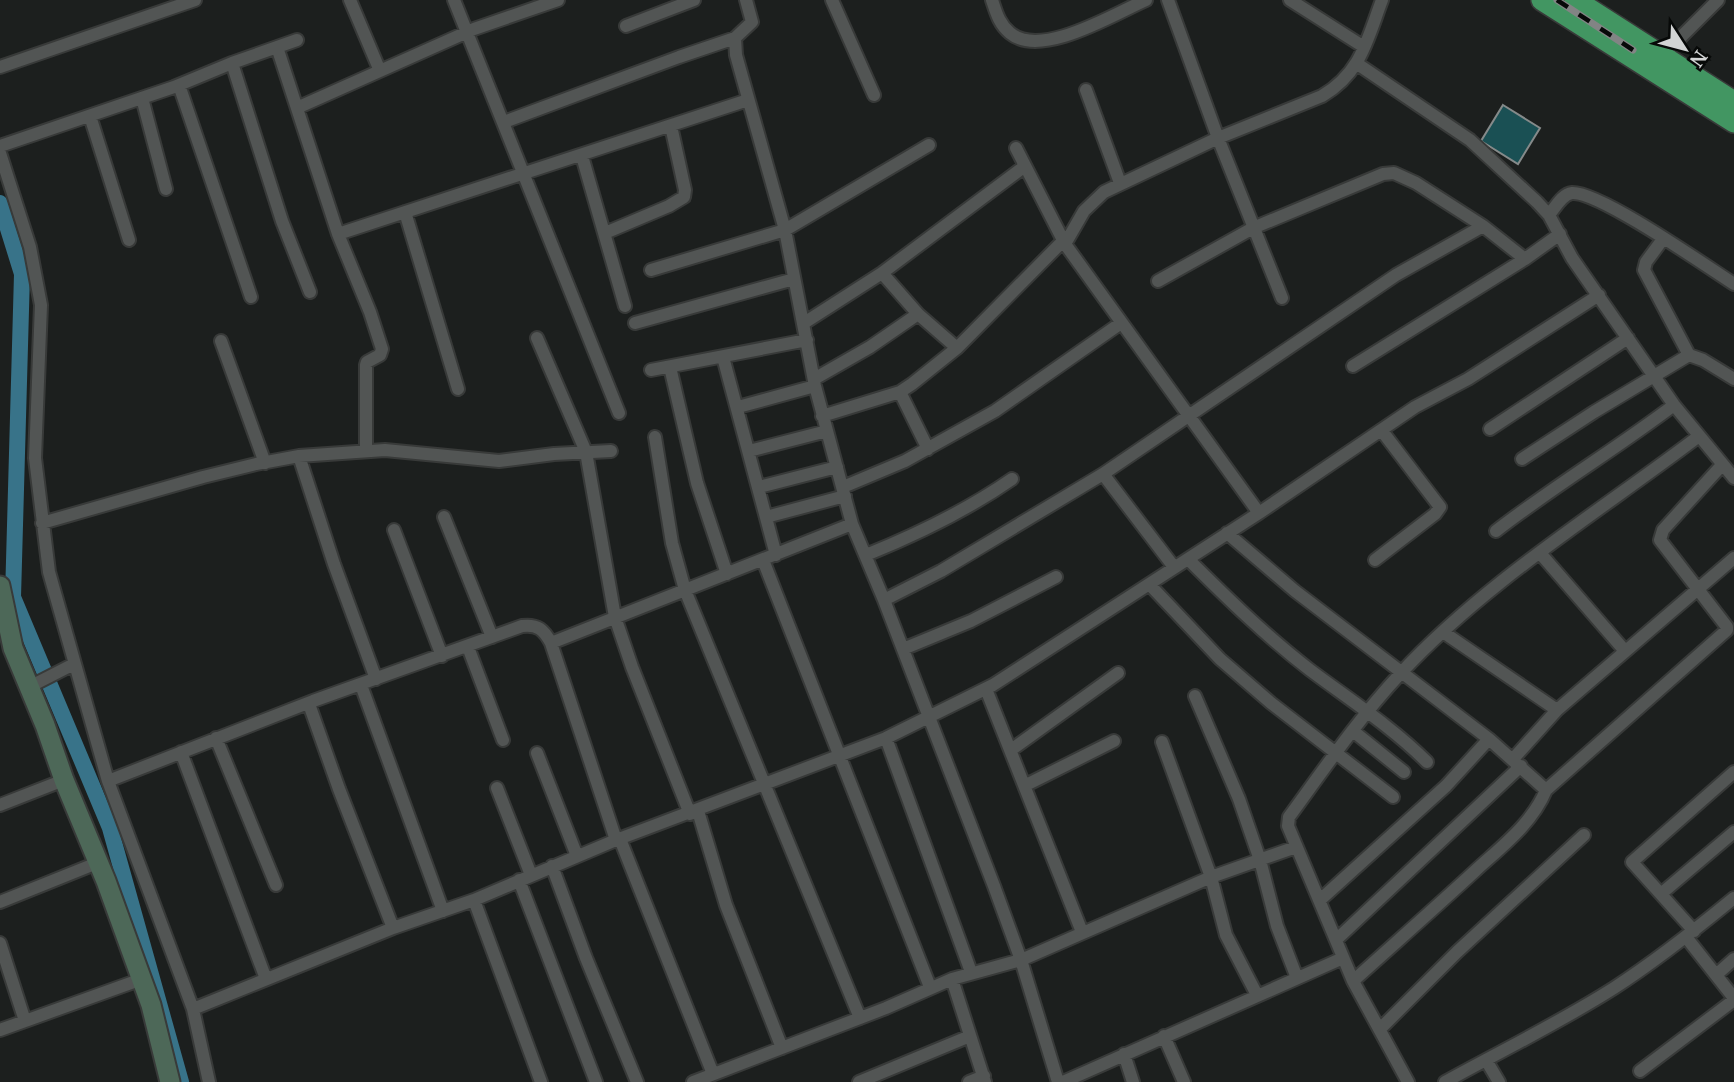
<svg xmlns="http://www.w3.org/2000/svg" width="1734" height="1082" viewBox="0 0 1734 1082" font-family="'Noto Serif',serif">
<style>
.lines{fill:none;stroke-linecap:round;stroke-linejoin:round}
.canal{stroke:#387389;stroke-width:16}
.building{fill:#1a5054;stroke:#858a8a;stroke-width:2}
.street-casing{stroke:#383a39;stroke-width:16}
.secondary-casing{stroke:#383a39;stroke-width:23}
.highway-casing{stroke:#383a39;stroke-width:24}
.street{stroke:#525554;stroke-width:12}
.secondary{stroke:#4d6858;stroke-width:19}
.highway{stroke:#429662;stroke-width:21}
.rail-casing{stroke:#828484;stroke-width:7}
.rail{stroke:#070908;stroke-width:4.5;stroke-dasharray:13;stroke-linecap:butt}
</style>
<rect width="100%" height="100%" fill="#1c1f1e"/>
<g class="lines">
<path class="canal" d="M0 203 22 274 13 597 110 828 181 1082"/>
</g>
<path class="building" d="M1503 105 1540 128 1518 164 1481 141Z"/>
<g class="lines">
<g class="street-casing">
<path id="street" d="M350 0 380 71
M454 0 619 413
M746 0 752 22 735 38 736 55 785 230 815 386 852 524 884 600 994 886 1021 960 1058 1082
M832 0 874 95
M992 0C996 12 999 24 1010 33 1041 59 1114 14 1146 0
M1168 0 1218 138 1282 298
M1290 0 1364 47
M626 26 694 0
M277 47 338 234 370 312 382 349 380 355 367 362 366 365V450
M1662 56 1718 0
M232 63 282 221 310 292
M1356 63 1470 140 1537 202 1549 215 1572 258 1674 405 1734 478
M0 67 195 0
M179 85 251 297
M1086 90 1120 183
M142 98 166 189
M299 107 474 29 558 0
M90 116 129 240
M504 122 679 57 735 38
M0 146 174 87 232 63 297 40
M1016 148 1065 244
M0 153 30 247 41 305 35 458 49 572 108 781 193 1009 209 1082
M582 156 625 306
M405 212 458 389
M1549 215C1555 208 1562 194 1572 193 1599 191 1706 266 1734 284
M605 233 669 206 684 197 685 190 671 126
M338 234 748 100
M1663 239 1646 262 1644 270 1689 355
M1065 244 1084 211 1104 192 1218 138 1322 96C1361 73 1367 40 1382 0
M651 270 785 230 929 145
M882 273 918 314 957 348
M1158 281 1253 228 1383 174 1394 173 1416 183 1483 226 1525 259 1560 234
M635 323 794 279
M804 323 882 273 1025 166
M537 338 586 452 615 617 632 667 690 814
M221 341 265 463
M723 357 776 555
M1353 366 1525 259
M670 367 697 483 727 574
M651 370 807 340
M814 379 870 347 918 314
M900 392 928 449
M738 407 815 386
M822 416 900 392 912 384 957 348 1059 245 1065 244 1259 513
M1490 429 1628 338
M655 437 672 543 685 590 860 1018
M749 451 827 431
M299 456 334 564 376 679
M1522 459 1594 412 1689 355 1703 360 1734 379
M1103 474 1174 567
M759 487 837 467
M843 487 905 461 995 411 1121 323
M444 517 492 637
M766 517 845 496
M42 523 203 477 256 464 299 456 385 450 499 461 554 454 611 451
M394 530 442 656
M1496 531C1554 486 1616 449 1674 405
M1227 533 1295 591 1489 739 1546 790 1727 630V627L1660 540 1663 530 1722 465
M1540 553 1625 651
M866 555C918 534 966 511 1012 479
M1188 559C1227 598 1266 636 1310 670 1350 700 1392 727 1427 762
M763 560 930 987
M1375 560 1435 514 1440 507 1382 431
M1149 584 1220 659 1271 703 1393 797
M884 600 941 571 1103 474 1396 275 1483 226
M1443 632 1557 710
M551 643 852 524
M468 647 503 740
M903 649 971 621 1056 577
M361 685 443 911
M29 687 74 664
M986 689 1082 932
M1195 696 1239 799 1260 860 1277 926 1297 978
M309 704 339 789 393 928
M1353 731 1404 772
M216 738 276 885
M886 738 971 972
M1162 742 1211 877 1226 935 1257 995
M1011 750 1118 673
M181 752 266 979
M537 753 577 856
M1513 759 1557 710 1734 558
M108 781 313 701 522 626C538 624 544 630 551 643L616 840
M1026 785 1114 741
M497 788 531 875
M0 805 64 780
M698 811 726 905 782 1048
M620 839 713 1074
M552 866 586 958 637 1082
M519 880 596 1082
M1662 893 1734 832
M474 900 541 1082
M1320 900 1446 786 1489 739
M0 902 97 863
M1694 931 1632 862 1734 772
M1686 937 1734 998
M1336 940 1521 766
M0 943 25 1021
M1716 975 1734 959
M952 979 985 1082
M1353 981C1394 944 1435 908 1475 871 1501 847 1532 824 1546 790
M193 1009 393 928 474 900 616 840 886 738 993 685 1259 513 1415 407 1468 379 1599 295
M1380 1029 1457 952 1584 835
M0 1030 142 979
M1164 1036 1184 1082
M1124 1054 1133 1082
M1486 1060 1499 1082
M1640 1071 1734 1000
M693 1082 886 1008 952 979 1021 960 1211 877 1296 847
M859 1082 970 1036
M969 1082 984 1076
M1063 1082 1343 958
M1408 1082 1353 981 1288 826 1289 817C1324 769 1359 718 1400 674 1485 582 1599 512 1699 436
M1445 1082C1501 1051 1559 1023 1614 988 1656 961 1695 930 1734 898"/>
</g>
<g class="secondary-casing">
<path id="secondary" d="M0 586 13 648 45 725 64 780 106 881 135 961 151 1005 170 1082"/>
</g>
<g class="highway-casing">
<path id="highway" d="M1542 0 1734 122
M1575 0 1734 102"/>
</g>
<use href="#street" class="street"/>
<use href="#secondary" class="secondary"/>
<use href="#highway" class="highway"/>
<g class="rail-casing">
<path id="rail" d="M1557 0 1633 50"/>
</g>
<use href="#rail" class="rail"/>
</g>
<g transform="translate(1685 49) rotate(126)" stroke="#070908" stroke-width="5" paint-order="stroke">
<path d="M0-5L12 26L0 18L-12 26Z" fill="#d2d4d4"/>
<text y="-10" font-size="19" font-weight="bold" text-anchor="middle" fill="#d2d4d4">N</text>
</g>
</svg>
